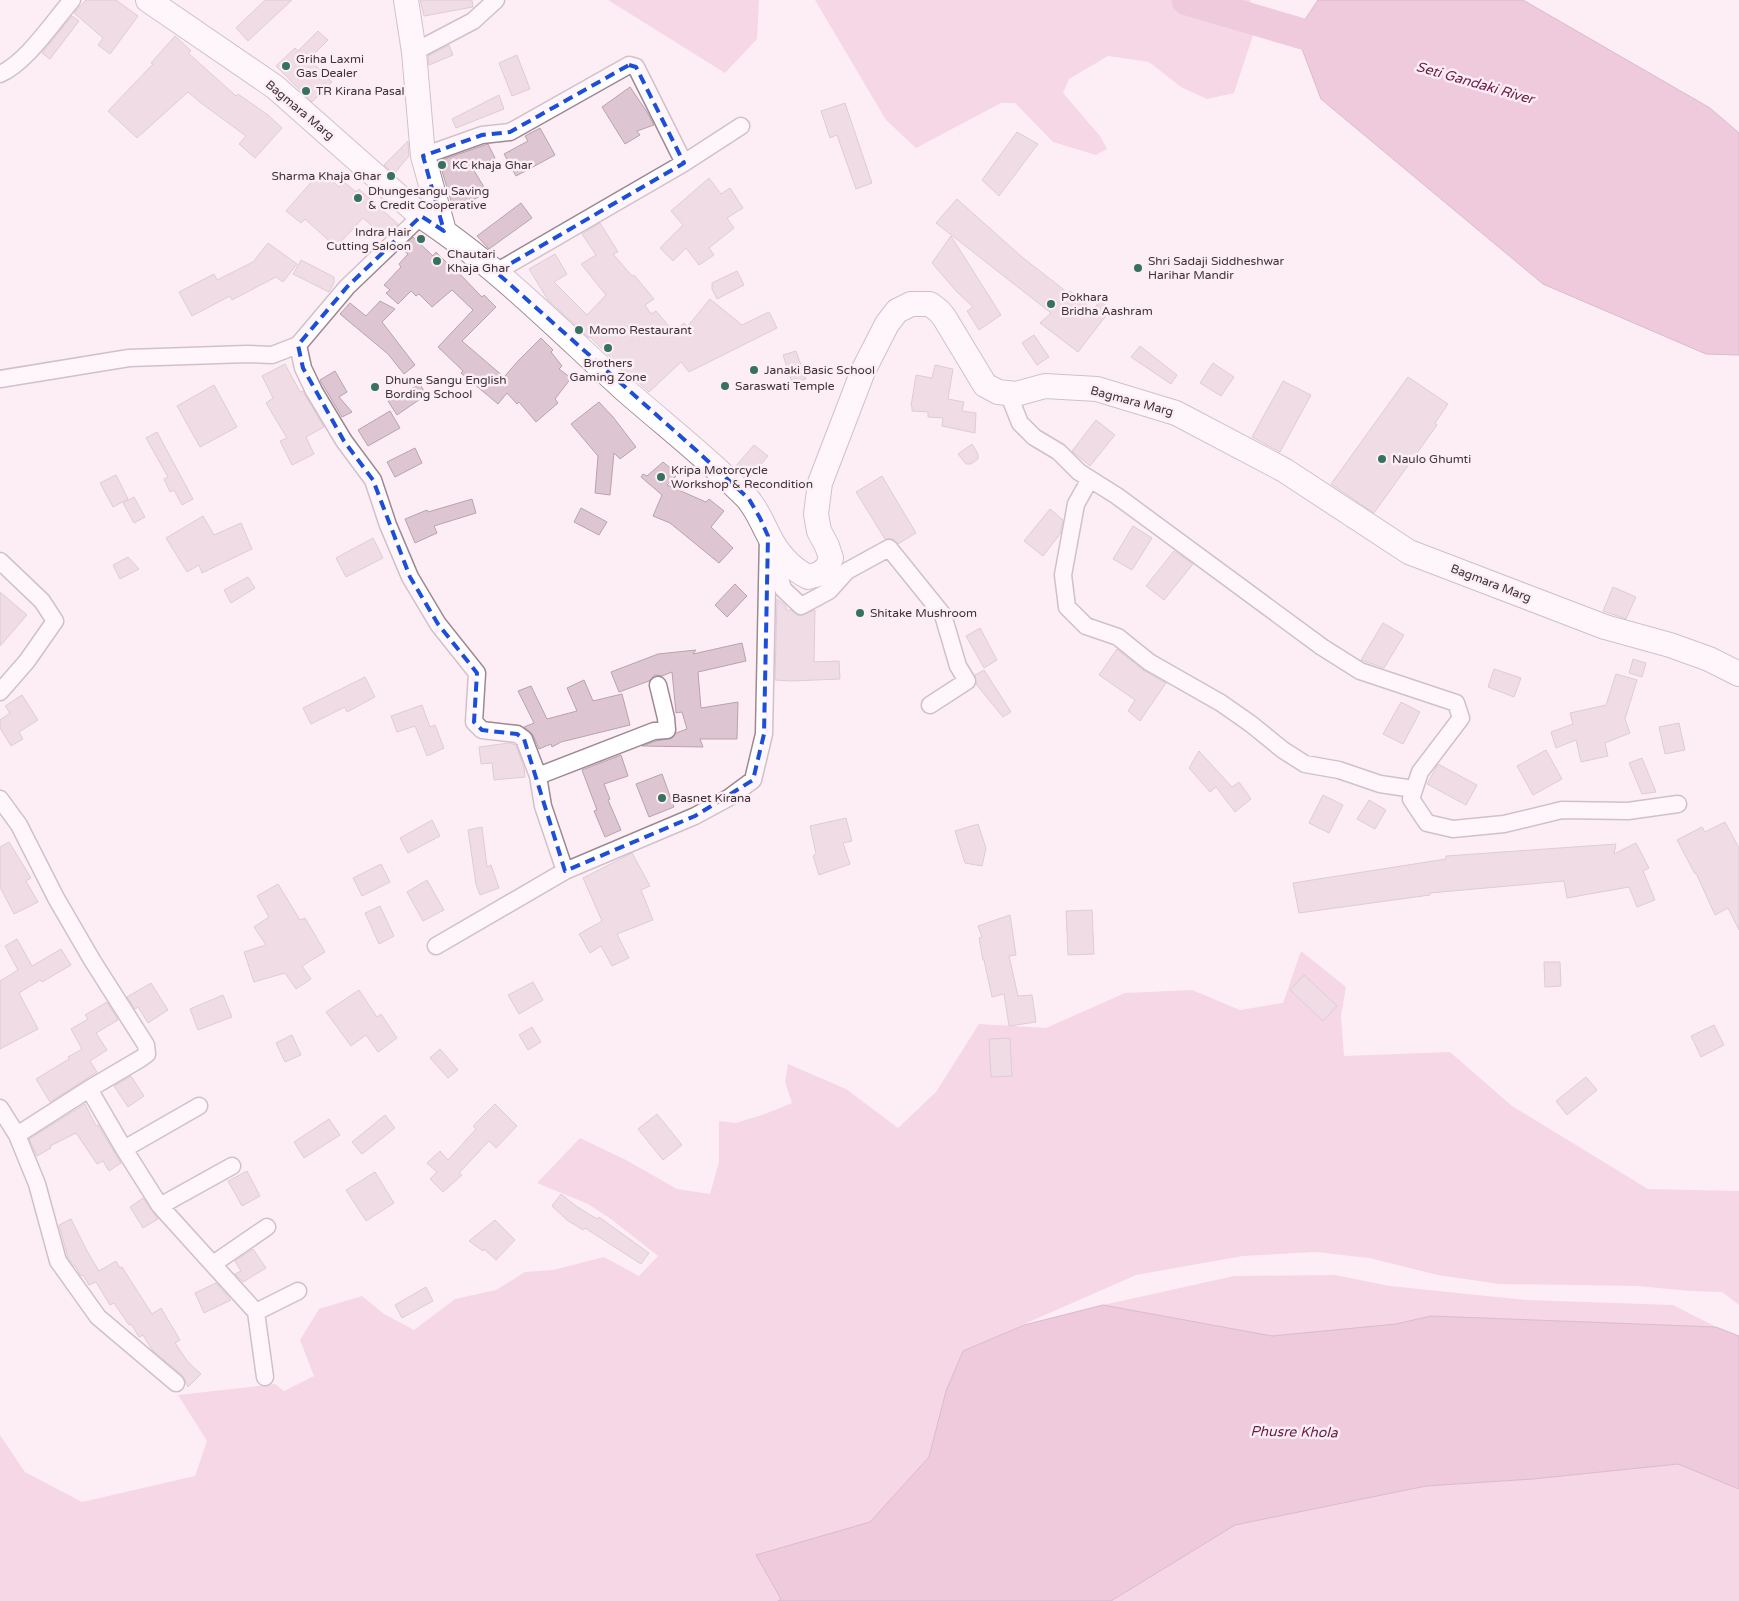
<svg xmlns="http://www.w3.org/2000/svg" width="1739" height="1601" viewBox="0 0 1739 1601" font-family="'Varela Round',sans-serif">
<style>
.green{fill:#ecbad2}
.water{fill:#dd9dbd;stroke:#ad7d95}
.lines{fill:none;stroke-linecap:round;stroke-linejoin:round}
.river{stroke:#dd9dbd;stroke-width:31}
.building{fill:#ddc6d1;stroke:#b9a2ad}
.minor-casing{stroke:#9e8893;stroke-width:19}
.secondary-casing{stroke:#9e8893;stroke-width:26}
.minor{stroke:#fff;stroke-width:16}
.secondary{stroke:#fff;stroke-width:24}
.marked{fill:none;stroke:#1d4ed8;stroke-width:4;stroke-dasharray:10 6;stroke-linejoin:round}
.poi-dot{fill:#36725d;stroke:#fdeef5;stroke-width:2}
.labels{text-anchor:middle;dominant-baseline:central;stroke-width:5;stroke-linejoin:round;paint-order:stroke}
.poi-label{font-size:12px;fill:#3d3338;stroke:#fdeef5;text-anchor:start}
.street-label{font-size:12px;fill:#3d3338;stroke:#fdeef5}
.water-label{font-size:14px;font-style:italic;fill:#671d48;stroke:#fdeef5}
</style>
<rect width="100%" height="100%" fill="#fdeef5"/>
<path class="green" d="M608 0H759L757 39 725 73Z
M815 0H1250L1258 20 1234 93 1207 99 1181 87 1149 62 1108 56 1069 79 1063 93 1100 136 1107 149 1096 155 1053 142 1015 103H1001L916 148 886 120Z
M1301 951 1346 987 1341 1016 1344 1056 1450 1052 1512 1106 1648 1189 1739 1191V1305L1722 1292 1690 1291 1638 1286 1499 1284 1438 1275 1369 1258 1316 1252 1243 1256 1136 1275 963 1351 946 1391 929 1457 870 1522 757 1555 781 1599 778 1601H0V1435L25 1472 82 1502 195 1476 207 1441 178 1395 275 1384 284 1391 314 1376 300 1340 319 1309 362 1296 384 1314 414 1330 455 1299 496 1290 525 1272 553 1270 604 1257 639 1276 658 1256 611 1219 588 1204 537 1183 580 1138 626 1160 677 1189 710 1194 719 1162V1121L736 1123 765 1114 792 1103 785 1082 788 1064 846 1089 898 1128 936 1092 979 1024 1046 1028 1125 993 1192 990 1240 1010 1283 1003Z
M1335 1275 1390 1286 1527 1300 1673 1305 1716 1327 1431 1316 1396 1324 1272 1336 1103 1305 1234 1276Z
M1678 1464 1739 1489V1601H1111L1235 1525 1426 1486 1533 1479Z"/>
<path class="water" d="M1318 0H1523L1710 108 1739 133V355L1706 354 1543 284 1321 99 1296 33Z
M1103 1305 1272 1336 1396 1324 1431 1316 1716 1327 1739 1336V1489L1678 1464 1533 1479 1426 1486 1235 1525 1111 1601H778L781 1599 756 1555 870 1522 929 1457 946 1391 963 1351 1024 1325Z"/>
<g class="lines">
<path class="river" d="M1187 0 1337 44"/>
</g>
<path class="building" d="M86 0H116L138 16 110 54 98 45 103 38 74 13Z
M265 0H292L248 41 236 28Z
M420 0H472L473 7 424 16Z
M72 16 79 21 50 59 42 53Z
M318 31 328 40 309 59 332 82 312 102 276 66 295 48 298 51Z
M175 36 191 51 188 53 236 96 238 94 268 115 282 128 255 158 239 144 246 136 201 103 188 92 137 138 108 111 153 64 151 63Z
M449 45 453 55 429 65 428 56Z
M517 55 530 89 512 96 499 63Z
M630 87 647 112 654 125 637 131 640 135 625 144 602 107Z
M499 95 504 109 456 128 452 119Z
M845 103 872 183 856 189 837 135 830 138 821 111Z
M540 128 555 155 516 176 504 154 528 141 525 136Z
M1017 132 1038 144 999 196 982 180Z
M408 141 409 156 394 174 384 165Z
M488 144 495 158 473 169 487 192 454 211 439 161Z
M321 171 339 187 344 182 356 192 359 189 398 224 384 237 363 218 336 247 305 219 301 223 286 211Z
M709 178 721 194 730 188 743 208 727 218 734 228 709 248 714 255 699 265 686 248 673 261 660 248 683 225 671 211Z
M957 199 1022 257 1068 293 1070 291 1093 310 1100 301 1111 309 1078 352 1040 323 1051 313 936 223Z
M521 203 532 218 489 249 477 236Z
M600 223 618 252 613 254 632 276 634 275 654 299 645 305 651 314 656 311 674 332 684 323 687 327 710 299 742 325 769 312 777 328 689 372 681 362 649 392 608 355 590 337 589 338 548 300 529 269 555 254 567 274 554 282 587 315 606 295 581 264 596 255 582 234Z
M951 236 1001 315 979 330 967 311 973 307 957 292 932 263Z
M413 237 433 256 436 252 451 267 452 266 482 297 484 295 496 307 462 341 504 377 518 361 541 338 553 350 551 352 562 366 559 369 571 378 555 399 558 403 536 422 519 402 517 404 507 393 498 404 461 373 463 371 438 347 473 310 452 290 432 307 419 294 416 296 411 291 398 304 386 293 390 290 384 285 401 267 399 264 408 254 401 249Z
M268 243 297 264 283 282 276 277 232 300 230 296 192 316 179 292 214 274 217 280 253 262Z
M301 260 334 277V283L329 292 293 274Z
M737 271 744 285 717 299 712 289V283Z
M380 301 395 309 382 322 415 365 404 374 388 354 340 314 350 303 366 316Z
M1034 335 1049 357 1037 365 1022 343Z
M1140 346 1177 375 1171 384 1131 357Z
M796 351 806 379 792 383 783 355Z
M1213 363 1234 377 1221 396 1200 383Z
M285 364 300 392 303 391 324 427 306 437 314 454 292 465 280 441 287 438 266 403 273 398 262 376Z
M935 365 953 369 948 399 964 402 962 411 976 413 975 433 942 426 943 418 928 417V412L912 411V406H911L916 375 932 378Z
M335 371 347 392 339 397 352 412 342 417 320 380Z
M1408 377 1448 404 1435 423 1437 425 1374 513 1331 484Z
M1283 381 1311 395 1280 452 1252 437Z
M420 384 426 395 397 415 388 401Z
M214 385 237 427 200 447 177 406Z
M599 402 613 417 636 447 620 459 614 453 610 495 595 493 598 456 571 424Z
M390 411 400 428 368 446 358 430Z
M1096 420 1115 435 1090 466 1072 451Z
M157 432 193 499 182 505 174 490 170 492 164 479 168 477 146 438Z
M972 444 978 454V459L971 464H966L958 454Z
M754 445 768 456 748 480 735 467Z
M415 448 422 463 395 477 387 462Z
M663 462 678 474 667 485 706 502 709 499 724 511 711 527 733 548 719 563 670 523 653 516 662 495 641 477 643 474 647 476Z
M116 475 128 499 113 507 100 483Z
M882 476 916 533 898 544 893 539H885L856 492Z
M134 497 145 517 134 523 123 503Z
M472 499 476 513 434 526 437 533 415 543 405 519 427 510 428 512Z
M581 508 607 522 599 535 574 522Z
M1050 509 1063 520 1060 534 1043 556 1024 541Z
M203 516 214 535 241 523 252 549 202 573 199 565 187 572 166 538Z
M1133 526 1152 538 1132 570 1113 559Z
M373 538 383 558 346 577 336 558Z
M1174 551 1193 564 1164 600 1146 586Z
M128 557 139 569 120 579 113 565Z
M248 577 255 588 231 603 224 590Z
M735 584 747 596 727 617 715 605Z
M1613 587 1636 597 1626 619 1603 611Z
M0 592 27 615 0 646Z
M777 599 786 606V610H791L799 616 815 610 814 662 839 661 840 679 791 681 775 680Z
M1383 623 1404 635 1384 668 1361 660Z
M980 628 997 660 984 668 966 636Z
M742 643 746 661 698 672 701 708 738 702 737 739H700L703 747 642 746 656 741 672 738 676 733 687 729 682 712 676 713 672 672 662 676 655 675 649 681 619 692 611 672 658 654 696 650 693 654Z
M1117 649 1143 670 1166 683 1140 721 1128 711 1135 700 1099 675Z
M1633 659 1646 663 1642 677 1629 673Z
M1494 669 1521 678 1514 697 1488 687Z
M984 670 1011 712 1003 717 976 684 975 675Z
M1616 674 1637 680 1625 719 1630 733 1605 743 1608 756 1581 762 1576 740 1556 748 1551 732 1573 724 1570 713 1606 705Z
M365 677 375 697 347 712 345 707 311 724 303 708Z
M584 680 593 701 622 694 630 725 561 742 552 747 551 744 539 749 533 735 524 727 534 723 518 691 531 686 547 719 577 711 567 688Z
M22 695 38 720 19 732 23 739 11 746 0 728V720L10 713 5 706Z
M1401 702 1420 712 1403 744 1383 734Z
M422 705 430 727 435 725 444 748 427 756 415 726 397 732 391 716Z
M1679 723 1685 750 1665 754 1659 727Z
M509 743 516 745 524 768 525 777 494 780 492 763 481 764 479 747Z
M1546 750 1562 779 1533 795 1517 766Z
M1199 751 1232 787 1239 782 1251 799 1235 812 1216 787 1210 792 1189 768Z
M621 755 628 776 604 784 610 799 608 800 621 830 605 837 594 811 597 810 582 770Z
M1642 758 1656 792 1642 794 1629 763Z
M1438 764 1477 785 1466 805 1427 784Z
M662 774 674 807 649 817 636 784Z
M1323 795 1343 805 1329 833 1309 823Z
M1369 800 1386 810 1375 829 1357 819Z
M846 818 852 841 843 843 850 864 819 875 813 856 816 854 810 826Z
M432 820 440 836 408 853 400 838Z
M1725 822 1739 848V930L1728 908 1715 915 1696 873 1695 874 1677 840 1702 827 1705 832Z
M978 824 986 848 982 866 965 863 955 831Z
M482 827 487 867 491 865 499 888 480 895 476 884 468 830Z
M9 842 31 878 26 881 38 902 14 914 0 887V847Z
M1636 843 1649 868 1643 871 1655 900 1637 907 1629 887 1567 898 1564 881 1430 893V895L1299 913 1293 883 1446 859V856L1616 844 1614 854Z
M632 853 650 886 641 890 653 920 617 934 629 958 612 966 601 946 590 953 579 934 602 921 583 878Z
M381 864 390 882 362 896 353 878Z
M427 880 444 910 423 921 407 892Z
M278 884 300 920 305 918 325 952 302 966 311 979 296 989 285 973 254 982 244 952 266 945 254 927 269 917 257 896Z
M380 906 394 936 379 944 365 913Z
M1092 910 1094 954 1068 955 1066 911Z
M1010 915 1016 955 1009 956 1018 996 1032 995 1036 1022 1009 1026 1004 994 992 997 984 960H983L979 938 982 937 978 926Z
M17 939 32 966 61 949 71 965 42 982 40 980 19 993 38 1029 0 1049V981L18 970 5 946Z
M1544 962H1560L1561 986 1545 987Z
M1304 975 1337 1006 1323 1021 1290 990Z
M533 982 543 1000 519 1014 508 995Z
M151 983 168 1010 148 1023 138 1007 135 1009 127 997Z
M359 990 377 1017 381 1014 397 1038 378 1052 366 1035 351 1046 326 1012Z
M223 995 232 1017 198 1030 190 1009Z
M107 1002 118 1020 96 1033 107 1050 90 1061 97 1072 50 1102 36 1079 69 1059 68 1057 82 1049 71 1029 88 1019 85 1015Z
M1714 1025 1724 1045 1701 1057 1691 1036Z
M532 1027 541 1042 528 1050 519 1035Z
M292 1035 301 1055 285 1062 276 1043Z
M1010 1038 1012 1076 991 1077 989 1039Z
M440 1049 458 1070 448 1078 430 1058Z
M131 1076 144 1096 128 1107 114 1086Z
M1586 1077 1597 1090 1567 1115 1556 1101Z
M85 1104 96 1126 98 1125 121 1163 109 1171 103 1161 97 1164 76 1133 50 1146 51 1148 37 1156 29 1139Z
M495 1104 517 1126 496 1148 489 1141 459 1173 462 1175 443 1192 430 1179 437 1172 427 1163 440 1151 448 1160 476 1129 473 1126Z
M657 1114 682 1145 663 1160 638 1129Z
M385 1115 395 1128 362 1154 352 1142Z
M329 1119 340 1135 304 1158 294 1142Z
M247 1171 260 1196 242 1206 228 1181Z
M375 1172 394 1203 366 1221 346 1190Z
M561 1194 576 1206 597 1219 599 1217 649 1253 641 1264 585 1228 583 1230 567 1220 552 1206Z
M143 1198 158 1219 143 1228 130 1207Z
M71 1219 87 1251 99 1271 116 1261 120 1268 122 1267 152 1314 161 1308 180 1340 175 1343 188 1362 201 1374 188 1387 182 1375 153 1351 143 1335 139 1337 131 1324 129 1325 114 1303 110 1305 96 1282 89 1285 83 1275 81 1276 75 1266H74L68 1258 59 1225Z
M495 1220 515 1240 496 1260 484 1249 483 1251 469 1241Z
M253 1249 266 1268 243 1282 235 1274 241 1271 235 1261Z
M216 1283 231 1300 204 1313 195 1293Z
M426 1287 433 1301 402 1318 395 1305Z"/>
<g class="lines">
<g class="minor-casing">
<path id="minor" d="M414 52 473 21 496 0
M0 74C26 63 53 22 72 0
M423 156 482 135 510 132 629 65 636 67 684 163 741 126
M496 272 684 163
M298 345 303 368 314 391 344 441 373 480 388 525 410 577 438 624 477 673 474 722 482 730 517 734 524 739 538 776 543 806 565 871
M0 379 129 358 247 354 272 355 298 345 347 287 421 216
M1008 393 1020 423 1034 437 1059 452 1079 472 1117 496 1322 647 1360 671 1456 703 1461 718 1420 772 1411 799 1427 823 1453 829 1504 824 1562 810 1628 811 1678 804
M1090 479 1076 504 1063 575 1067 607 1086 626 1118 637 1149 662 1221 703 1251 724 1283 750 1305 764 1339 770 1380 784 1414 789
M773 552 783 589 801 606 829 591 847 571 889 548 943 615 958 666 967 681 930 705
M0 561 42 601 55 621 27 661 0 692
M538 776 654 731 667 730 666 718 658 685
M0 799 19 825 56 898 92 960 146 1045 147 1054 140 1059 89 1089 17 1135
M436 946 565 871 695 816 730 797 753 780 764 734 768 536
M89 1089 124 1149 160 1206 256 1312 298 1291
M0 1108 17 1135 37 1184 58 1261 98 1317 176 1383
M124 1149 199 1106
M160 1206 232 1166
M213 1264 267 1227
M256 1312 265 1377"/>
</g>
<g class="secondary-casing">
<path id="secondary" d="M148 0 275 87 421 216C496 265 559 330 625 390 666 426 709 459 747 498 756 508 762 522 768 534 777 553 789 567 808 577L819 574 827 568 831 558 827 546 819 531 816 514 820 483 863 371 887 324 897 311 911 304H930L939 311 944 317 985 385 998 392 1016 394 1045 386 1097 389 1176 413 1284 470 1409 552 1605 627 1670 645 1709 659 1739 674
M406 0 414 52 423 156 444 231"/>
</g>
<use href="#minor" class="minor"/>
<use href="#secondary" class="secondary"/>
</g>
<path d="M0 0H1739V1601H0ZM629 65 636 67 684 163 496 272 697 451 749 499 760 518 768 536 764 734 753 780 695 816 565 871 524 739 517 734 482 730 474 722 477 673 438 624 410 577 373 480 344 441 303 368 298 345 347 287 421 216 444 231 423 156 482 135 510 132Z" fill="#fdeef5" fill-opacity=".55" fill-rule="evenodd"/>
<path class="marked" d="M629 65 636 67 684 163 496 272 697 451 749 499 760 518 768 536 764 734 753 780 695 816 565 871 524 739 517 734 482 730 474 722 477 673 438 624 410 577 373 480 344 441 303 368 298 345 347 287 421 216 444 231 423 156 482 135 510 132Z"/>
<g class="poi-dot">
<circle cx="286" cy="66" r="5"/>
<circle cx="306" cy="91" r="5"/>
<circle cx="442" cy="165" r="5"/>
<circle cx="391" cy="176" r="5"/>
<circle cx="358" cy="198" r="5"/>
<circle cx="421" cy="239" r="5"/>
<circle cx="437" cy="261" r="5"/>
<circle cx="1138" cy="268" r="5"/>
<circle cx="1051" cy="304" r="5"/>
<circle cx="579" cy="330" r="5"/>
<circle cx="608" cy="348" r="5"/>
<circle cx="754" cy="370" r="5"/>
<circle cx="725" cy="386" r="5"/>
<circle cx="375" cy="387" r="5"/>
<circle cx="1382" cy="459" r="5"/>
<circle cx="661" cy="477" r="5"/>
<circle cx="860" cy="613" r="5"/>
<circle cx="662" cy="798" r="5"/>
</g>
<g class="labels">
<g class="poi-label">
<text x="296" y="59">Griha Laxmi<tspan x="296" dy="14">Gas Dealer</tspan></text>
<text x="316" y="91">TR Kirana Pasal</text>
<text x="452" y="165">KC khaja Ghar</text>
<text x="381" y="176" text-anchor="end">Sharma Khaja Ghar</text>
<text x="368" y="191">Dhungesangu Saving<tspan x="368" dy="14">&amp; Credit Cooperative</tspan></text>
<text x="411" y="232" text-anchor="end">Indra Hair<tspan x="411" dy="14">Cutting Saloon</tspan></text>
<text x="447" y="254">Chautari<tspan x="447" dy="14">Khaja Ghar</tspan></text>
<text x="1148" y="261">Shri Sadaji Siddheshwar<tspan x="1148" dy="14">Harihar Mandir</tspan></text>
<text x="1061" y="297">Pokhara<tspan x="1061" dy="14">Bridha Aashram</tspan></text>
<text x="589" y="330">Momo Restaurant</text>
<text x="608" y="363" text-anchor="middle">Brothers<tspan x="608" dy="14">Gaming Zone</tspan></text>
<text x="764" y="370">Janaki Basic School</text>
<text x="385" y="380">Dhune Sangu English<tspan x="385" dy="14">Bording School</tspan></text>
<text x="735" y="386">Saraswati Temple</text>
<text x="1392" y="459">Naulo Ghumti</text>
<text x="671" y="470">Kripa Motorcycle<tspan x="671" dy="14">Workshop &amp; Recondition</tspan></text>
<text x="870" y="613">Shitake Mushroom</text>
<text x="672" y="798">Basnet Kirana</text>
</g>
<g class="street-label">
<text transform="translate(300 110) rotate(40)">Bagmara Marg</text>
<text transform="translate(1132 401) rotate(15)">Bagmara Marg</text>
<text transform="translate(1491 583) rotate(21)">Bagmara Marg</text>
</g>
<g class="water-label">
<text transform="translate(1475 83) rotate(16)">Seti Gandaki River</text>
<text transform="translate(1294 1432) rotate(1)">Phusre Khola</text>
</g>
</g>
</svg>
